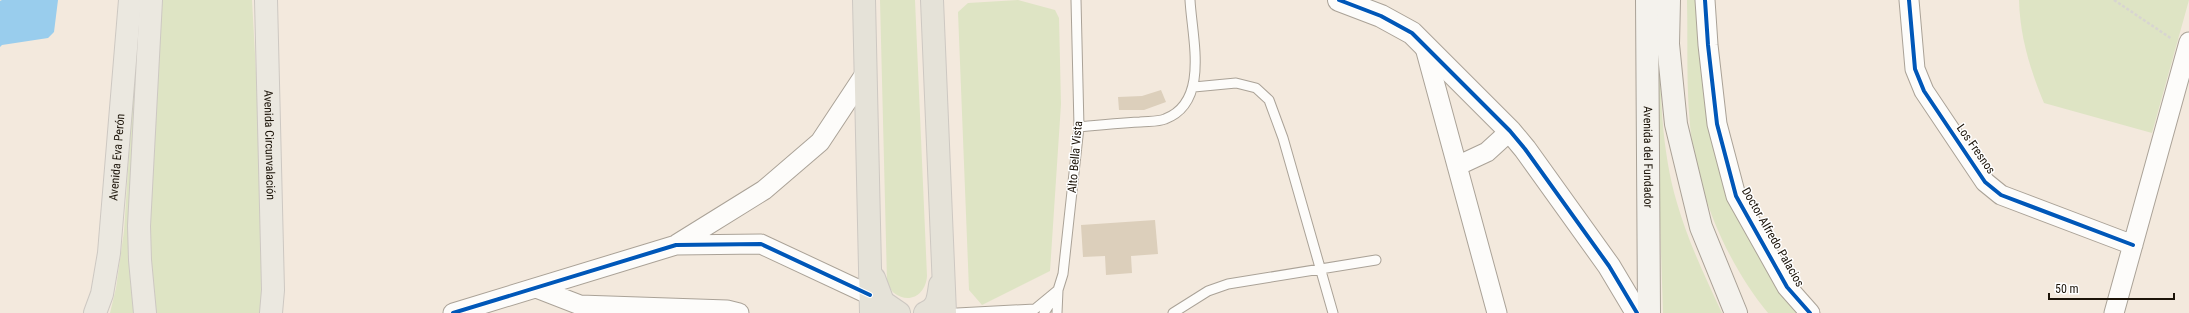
<svg xmlns="http://www.w3.org/2000/svg" width="2189" height="313" viewBox="0 0 2189 313" font-family="'Roboto Condensed',sans-serif">
<style>
.green{fill:#dee4c4}
.water{fill:#99cded}
.building{fill:#dccfbb}
.lines{fill:none;stroke-linecap:round;stroke-linejoin:round}
.service-casing{stroke:#aaa297;stroke-width:11}
.minor-casing{stroke:#aaa297;stroke-width:21}
.tertiary-casing{stroke:#aaa297;stroke-width:24}
.secondary-casing{stroke:#aaa297;stroke-width:24}
.primary-casing{stroke:#cdc8c2;stroke-width:24}
.trunk-casing{stroke:#cdc8c2;stroke-width:24}
.path{stroke:#d8d5d1;stroke-width:2.5;stroke-dasharray:3 2;stroke-linecap:butt}
.service{stroke:#fdfcfa;stroke-width:9}
.minor{stroke:#fdfcfa;stroke-width:19}
.tertiary{stroke:#fdfcfa;stroke-width:22}
.secondary{stroke:#f4f2ed;stroke-width:22}
.primary{stroke:#ebe8e0;stroke-width:22}
.trunk{stroke:#e5e2d8;stroke-width:22}
.cycleway-casing{stroke:#fff;stroke-width:6}
.cycleway{stroke:#0057b8;stroke-width:4}
.labels{text-anchor:middle;dominant-baseline:central;stroke-width:3;stroke-linejoin:round;paint-order:stroke}
.street-label{font-size:12px;fill:#1b1308;stroke:#fff}
</style>
<rect width="100%" height="100%" fill="#f3e9dd"/>
<path class="green" d="M139 0H146L130 261 134 313H110L116 288 124 231Z
M159 0H252L263 200 266 313H153L148 259Z
M880 0H915L927 276C926 294 910 305 894 293 891 291 889 285 887 282Z
M1018 0 1055 10 1059 18 1061 104 1050 271 982 305 969 290 958 12 968 3Z
M1660 0C1660 67 1658 138 1677 203 1688 241 1705 277 1722 313H1663L1656 96Z
M1687 0H1697L1702 74 1707 123 1717 161 1802 313H1768C1726 262 1696 190 1690 125 1686 84 1688 41 1687 0Z
M2019 0H2189L2152 133 2044 103C2030 69 2020 37 2019 0Z"/>
<path class="water" d="M2 0H58L54 32 48 38 2 45 0 47V1Z"/>
<path class="building" d="M1161 90 1166 102 1144 110H1119L1118 97 1142 96Z
M1155 220 1158 254 1131 256 1132 273 1106 275 1105 256 1083 257 1081 225Z"/>
<g class="lines">
<g class="service-casing">
<path id="service" d="M1194 87 1236 83 1256 88 1269 100 1283 138 1333 313
M1079 127C1099 125 1120 123 1140 122 1148 121 1158 122 1165 119 1210 102 1192 38 1190 0
M957 313 1035 309 1058 290
M1044 313 1054 297
M1057 313 1058 290 1063 274 1079 127 1076 0
M1173 313 1208 291 1228 284 1376 260"/>
</g>
<g class="minor-casing">
<path id="minor" d="M1705 0 1708 45 1717 124 1736 196 1787 287 1810 313
M1909 0 1915 69 1924 91 1985 182 2001 195 2133 245
M1424 44 1497 313
M1457 166 1487 152 1510 131
M677 244 764 190 820 142 865 74
M536 288 580 305 727 310 739 313
M453 313 676 245 761 244 870 295
M2114 313 2189 42"/>
</g>
<g class="tertiary-casing">
<path id="tertiary" d="M1339 0 1381 16 1412 33 1510 131 1525 149 1609 266 1637 313"/>
</g>
<g class="secondary-casing">
<g id="secondary">
<path id="s1" d="M1647 0 1649 313"/>
<path d="M1669 0 1668 44 1676 124 1701 227 1736 313"/>
</g>
</g>
<g class="primary-casing">
<g id="primary">
<path id="s2" d="M266 0 273 290 271 313"/>
<path id="s3" d="M95 313 102 294 109 253 130 0"/>
<path d="M145 313 140 260 139 226 151 0"/>
</g>
</g>
<g class="trunk-casing">
<path id="trunk" d="M864 0 871 313
M932 0 945 313
M874 278 883 302 899 313
M925 313C938 308 938 298 940 285"/>
</g>
<path class="path" d="M2114 0 2172 39"/>
<use href="#service" class="service"/>
<use href="#minor" class="minor"/>
<use href="#tertiary" class="tertiary"/>
<use href="#secondary" class="secondary"/>
<use href="#primary" class="primary"/>
<use href="#trunk" class="trunk"/>
<g class="cycleway-casing">
<path id="cycleway" d="M1339 0 1381 16 1412 33 1510 131 1525 149 1609 266 1637 313
M1705 0 1708 45 1717 124 1736 196 1787 287 1810 313
M1909 0 1915 69 1924 91 1985 182 2001 195 2133 245
M453 313 676 245 761 244 870 295"/>
</g>
<use href="#cycleway" class="cycleway"/>
</g>
<g class="labels">
<g class="street-label">
<text stroke="none"><textPath href="#s2" startOffset="145">Avenida Circunvalación</textPath></text>
<text transform="translate(1976 149) rotate(55)">Los Fresnos</text>
<text stroke="none"><textPath href="#s3" startOffset="158">Avenida Eva Perón</textPath></text>
<text transform="translate(1075 157) rotate(-85)">Alto Bella Vista</text>
<text stroke="none"><textPath href="#s1" startOffset="157">Avenida del Fundador</textPath></text>
<text transform="translate(1773 237) rotate(60)">Doctor Alfredo Palacios</text>
</g>
</g>
<path d="M2049 293v6h125v-6" fill="none" stroke="#1b1308" stroke-width="2"/>
<text x="2055" y="293" font-size="12" fill="#1b1308" stroke="#ffffff" stroke-width="3" paint-order="stroke">50 m</text>
</svg>
